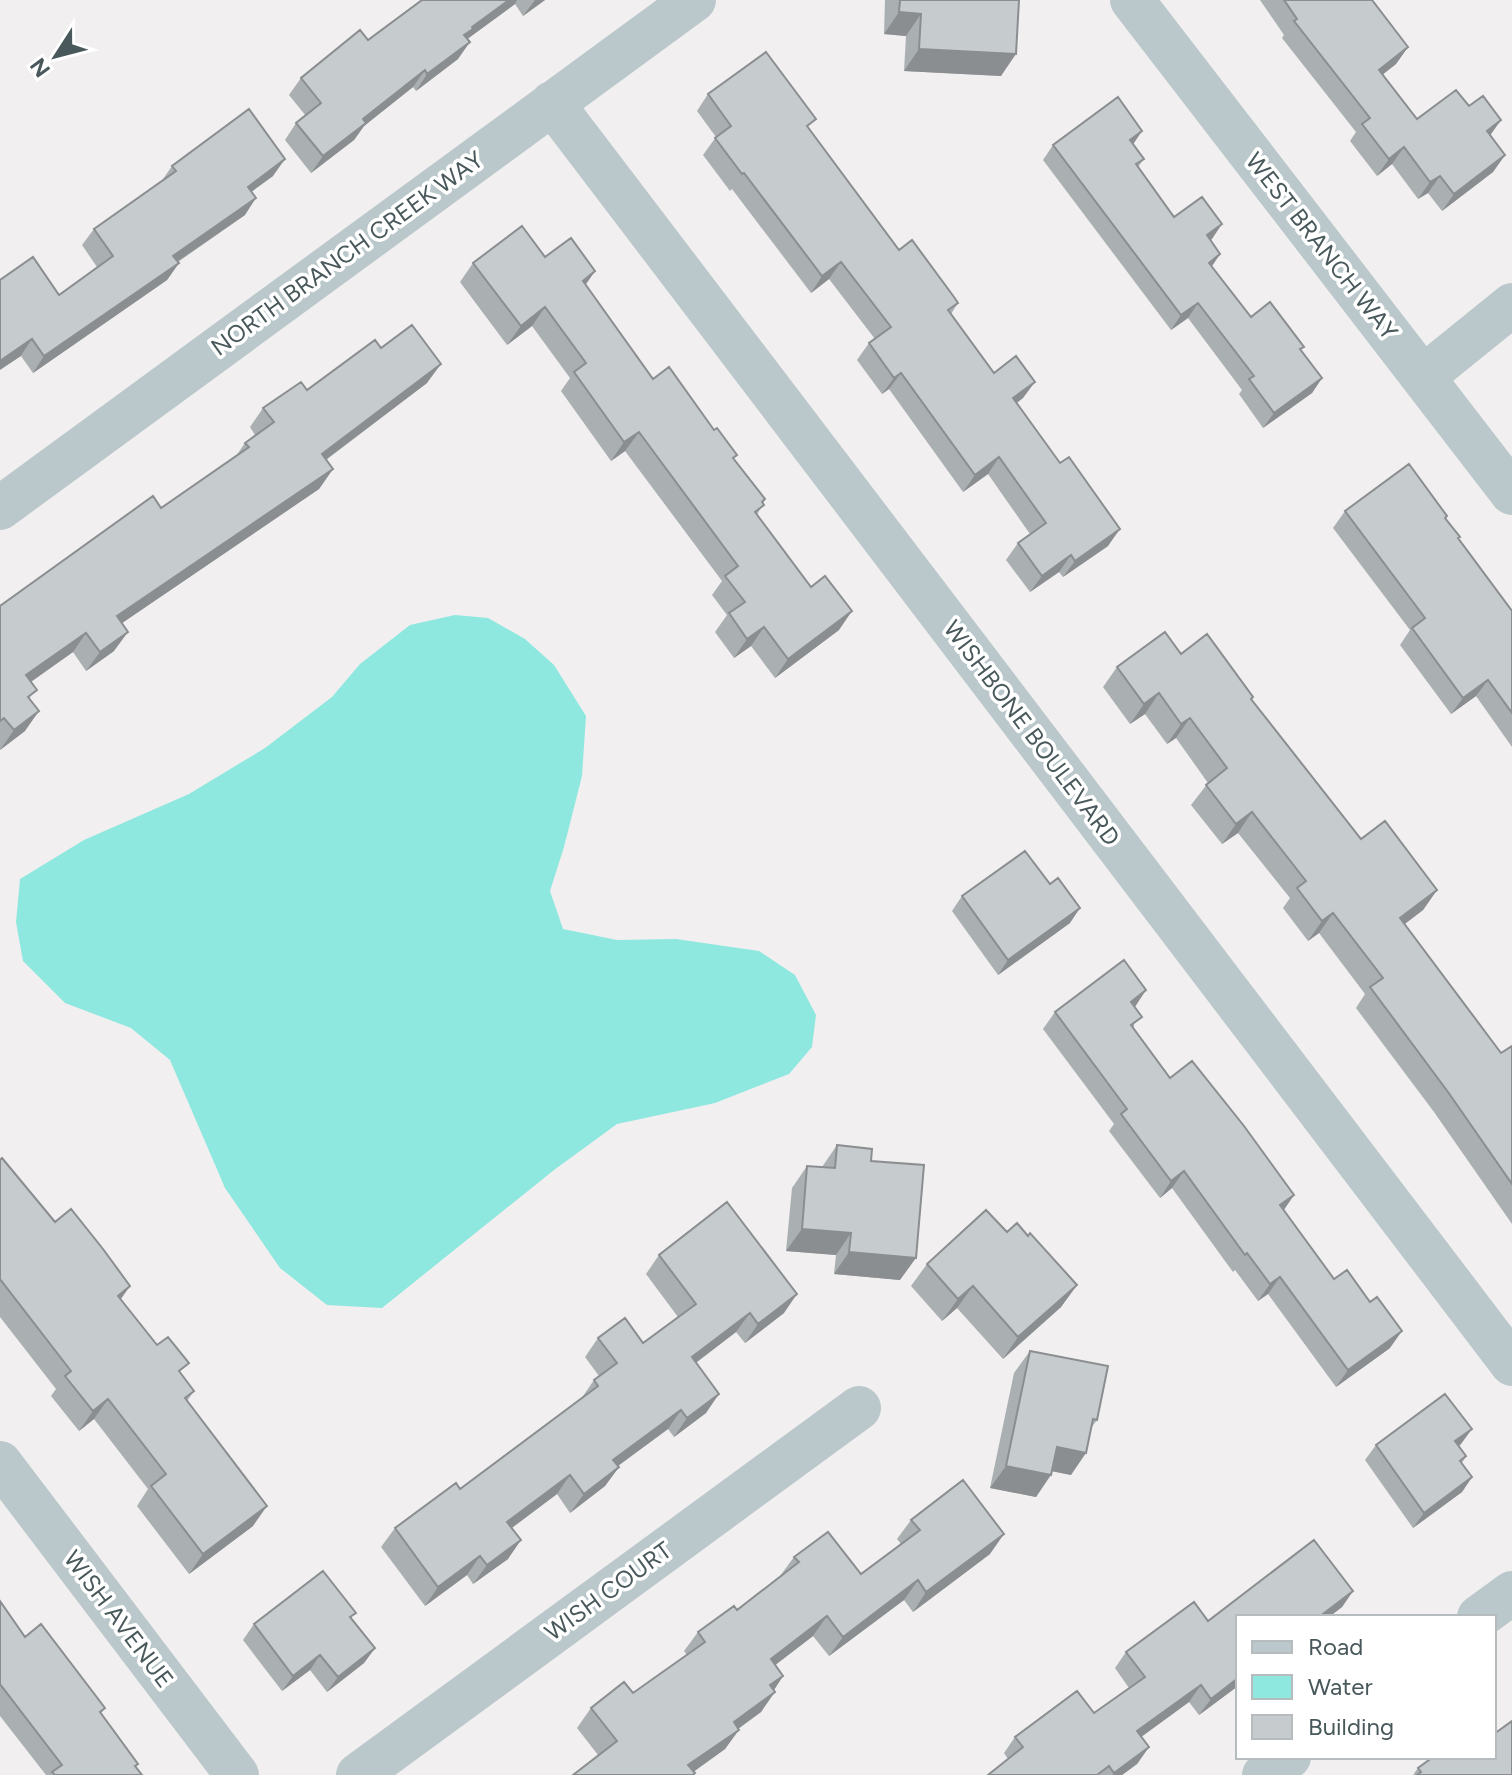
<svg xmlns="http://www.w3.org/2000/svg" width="1512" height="1775" viewBox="0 0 1512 1775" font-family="Figtree,sans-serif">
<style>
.water{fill:#8ee8df}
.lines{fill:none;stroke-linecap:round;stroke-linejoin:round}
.street{stroke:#bbc8cb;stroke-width:44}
.wall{fill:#aaafb1}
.shaded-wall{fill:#8b8e90}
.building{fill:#c6cbce;stroke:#8b8e90;stroke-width:2}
.labels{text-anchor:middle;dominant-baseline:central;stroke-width:7;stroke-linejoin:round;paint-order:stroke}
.street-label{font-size:24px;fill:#48585b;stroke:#fff}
</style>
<rect width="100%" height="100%" fill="#f1efef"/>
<path class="water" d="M455 615 488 618 525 639 554 665 586 716 582 776 564 847 550 891 563 929 617 940 676 939 759 951 795 975 816 1015 812 1047 789 1074 715 1103 617 1124 554 1170 382 1308 327 1305 280 1268 225 1188 170 1060 131 1028 65 1003 23 961 16 922 20 879 84 840 189 794 265 748 332 697 360 664 410 625Z"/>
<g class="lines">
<path class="street" d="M1132 0 1512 493
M552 103 1512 1364
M1423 377 1512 305
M0 508 694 0
M0 1463 237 1775
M1479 1617 1512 1593
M358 1775 859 1408
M1264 1775 1289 1757"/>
</g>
<path class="wall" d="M422 0H545L523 16 515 4 467 39 458 59 416 91 413 87 364 126 354 140 311 173 285 140 296 123 306 116 289 95 301 78 368 40Z
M885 0H1019L1001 76 904 71 906 36 884 34Z
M1260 0H1372L1408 47 1396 64 1383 74 1417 119 1491 135 1505 155 1493 172 1442 211 1428 193 1418 199 1392 164 1377 176 1350 141 1356 132 1282 38 1284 35Z
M708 94 809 130 899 250 958 303 951 314 994 373 1023 398 1017 403 1108 546 1063 577 1059 572 1030 592 1006 560 1018 543 1030 534 988 474 963 492 889 389 882 394 857 360 869 343 875 339 829 279 811 293 732 189 730 191 703 155 716 137 697 111Z
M1133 144 1144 159 1138 167 1174 217 1212 239 1210 240 1220 254 1212 266 1251 317 1304 347 1301 350 1322 378 1312 393 1263 428 1239 394 1242 390 1188 318 1171 330 1043 160 1053 145Z
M172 166 273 176 251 192 245 215 178 262 179 263 167 280 33 373 21 356 59 295 97 267 82 245 94 229 161 182Z
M545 257 595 271 585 285 653 379 734 459 765 499 757 515 839 630 775 678 751 646 734 658 715 632 727 615 712 595 722 581 625 451 611 461 561 391 570 378 532 326 507 345 460 282 473 263Z
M381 348 427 383 326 460 333 469 319 489 122 623 114 651 86 671 73 652 31 682 30 700 25 731 0 750V606L161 508 236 456 245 443 255 435 250 427 263 408 307 390Z
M1345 511 1447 516 1446 518 1459 539 1512 611V747L1476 696 1451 714 1400 645 1410 630 1333 528Z
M1181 654 1253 697 1251 700 1361 839 1437 890 1423 910 1405 924 1501 1053 1512 1046V1224L1434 1112 1356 1008 1365 994 1319 933 1308 941 1283 908 1290 898 1238 833 1222 844 1191 805 1208 783 1176 738 1167 744 1145 714 1130 724 1103 687 1117 667Z
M962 896 1070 923 998 975 952 911Z
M1135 1007 1134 1028 1170 1078 1294 1195 1284 1210 1334 1279 1390 1348 1336 1387 1268 1294 1258 1301 1235 1270 1233 1272 1172 1188 1160 1198 1109 1131 1114 1124 1043 1029 1055 1012Z
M837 1145 871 1161 900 1280 834 1274 836 1255 786 1251 792 1188 807 1166 822 1167Z
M0 1160 121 1299 194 1391 187 1401 253 1526 189 1574 137 1506 148 1489 94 1419 79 1431 51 1396 56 1389 0 1317Z
M1007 1232 1028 1236 1077 1285 1061 1307 1003 1359 957 1308 942 1321 911 1286 927 1264Z
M659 1255 784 1313 745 1343 736 1332 696 1363 706 1413 674 1437 668 1429 618 1466 619 1467 605 1486 570 1513 557 1494 512 1528 508 1559 473 1584 467 1575 425 1606 381 1547 395 1528 460 1489 581 1399 594 1380 599 1376 585 1357 598 1338 643 1343 678 1317 646 1274Z
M1030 1351 1097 1420 1091 1428 1071 1475 1052 1471 1036 1497 990 1488 1014 1373Z
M1461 1444 1459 1446 1466 1456 1462 1463 1472 1477 1462 1492 1413 1528 1365 1460 1376 1445Z
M911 1520 990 1554 913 1612 904 1600 829 1656 813 1636 775 1665 783 1676 774 1690 761 1712 738 1729 725 1749 693 1772 598 1755 577 1728 591 1708 633 1693 687 1655 684 1651 698 1632 737 1610 780 1576 794 1557 861 1574 901 1544 897 1539Z
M1353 1591 1342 1607 1329 1617H1238V1686L1199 1715 1189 1702 1141 1737 1149 1747 1137 1764 1122 1775H988L1008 1759 1004 1753 1015 1737 1094 1713 1129 1688 1115 1668 1126 1652 1208 1621Z
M0 1601 25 1637 105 1708 101 1713 138 1764 136 1767 142 1775H46L0 1716Z
M352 1619 375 1648 364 1663 327 1692 310 1670 282 1691 243 1640 254 1624Z
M1494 1757 1512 1775H1413L1418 1768Z"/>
<path class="shaded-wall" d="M509 0H517L515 4 466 40 453 52 472 27Z
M535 0H545L523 16Z
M899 12 921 14 906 36 884 34Z
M470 42 458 59 416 91 427 74Z
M1408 47 1396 64 1367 87 1379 70Z
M919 49 1016 54 1001 76 904 71Z
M425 70 413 87 364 126 354 140 311 173 323 156 363 119Z
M1501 120 1489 137 1487 131Z
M1142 131 1132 146 1130 140Z
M1404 147 1392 164 1377 176 1389 159Z
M1505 155 1493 172 1442 211 1454 194Z
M285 159 273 176 236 203 248 187Z
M1440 176 1428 193 1418 199 1430 182Z
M256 198 245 215 162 272 173 256Z
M1222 224 1212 239 1196 250 1207 235Z
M1220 254 1210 269 1209 263Z
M841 262 829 279 811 293 822 276Z
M179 263 167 280 33 373 44 356Z
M595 271 582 290 583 281Z
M1198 303 1188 318 1171 330 1181 315Z
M545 307 532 326 507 345 521 326Z
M32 339 21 356 0 370V361Z
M441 364 427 383 308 473 322 454Z
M901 373 889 389 882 394 894 378Z
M1322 378 1312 393 1263 428 1274 413Z
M1035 382 1023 398 1001 414 1013 398Z
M639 432 625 451 611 461 624 442Z
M999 457 988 474 963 492 975 475Z
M333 469 319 489 103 636 117 616Z
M1120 529 1108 546 1063 577 1075 561Z
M1071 555 1059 572 1030 592 1042 576Z
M852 611 839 630 775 678 788 659Z
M764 627 751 646 734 658 747 639Z
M128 632 114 651 86 671 100 652Z
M86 633 73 652 12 695 26 675Z
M1488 680 1476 696 1451 714 1463 698Z
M1159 693 1145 714 1130 724 1144 704Z
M39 711 25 731 0 750 14 730Z
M1190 718 1176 738 1167 744 1181 724Z
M1252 812 1238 833 1222 844 1236 824Z
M1437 890 1423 910 1386 938 1400 918Z
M1080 908 1070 923 998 975 1008 960Z
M1333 913 1319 933 1308 941 1322 921Z
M1146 990 1135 1007 1131 1002Z
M1184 1171 1172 1188 1160 1198 1171 1181Z
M1294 1195 1282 1212 1280 1205Z
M802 1229 851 1233 836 1255 786 1251Z
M849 1252 916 1258 900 1280 834 1274Z
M1280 1277 1268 1294 1258 1301 1270 1284Z
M1077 1285 1061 1307 1003 1359 1018 1337Z
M130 1286 116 1306 118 1296Z
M973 1286 957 1308 942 1321 958 1299Z
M797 1294 784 1313 745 1343 758 1324Z
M750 1313 736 1332 678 1376 692 1357Z
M1402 1331 1390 1348 1336 1387 1348 1370Z
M719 1394 706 1413 674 1437 687 1418Z
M108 1399 94 1419 79 1431 93 1411Z
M681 1410 668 1429 600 1479 613 1460Z
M1472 1429 1461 1444 1445 1456 1455 1441Z
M1057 1447 1086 1453 1071 1475 1041 1469Z
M1006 1466 1051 1475 1036 1497 990 1488Z
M619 1467 605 1486 570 1513 584 1494Z
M570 1475 557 1494 494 1541 507 1522Z
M1472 1477 1462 1492 1413 1528 1424 1513Z
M267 1506 253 1526 189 1574 203 1554Z
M1004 1534 990 1554 913 1612 926 1592Z
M521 1540 508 1559 473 1584 487 1565Z
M480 1556 467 1575 425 1606 438 1587Z
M918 1580 904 1600 829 1656 843 1637Z
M1353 1591 1342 1607 1329 1617H1319Z
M827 1616 813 1636 757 1679 771 1659Z
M375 1648 364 1663 327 1692 338 1677Z
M320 1655 310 1670 282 1691 293 1676Z
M783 1676 770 1696V1685Z
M1238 1678V1686L1199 1715 1211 1699Z
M1201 1685 1189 1702 1126 1748 1137 1731Z
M775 1692 761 1712 720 1742 734 1722Z
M739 1730 725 1749 689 1775 688 1765Z
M1149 1747 1137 1764 1122 1775H1112Z"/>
<path class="building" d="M422 0H509L472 27 473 29 464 35 470 42 427 74 425 70 363 119 366 123 323 156 296 123 321 103 301 78 360 30 368 40Z
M900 0H1019L1016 54 919 49 921 14 899 12Z
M1284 0H1372L1408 47 1379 70 1417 119 1456 90 1469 106 1483 96 1501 120 1487 131 1505 155 1454 194 1440 176 1430 182 1404 147 1389 159 1362 124 1370 118 1294 21 1297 19Z
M766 52 816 119 807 126 899 250 912 240 954 297 958 303 948 310 994 373 1016 356 1035 382 1013 398 1060 463 1069 457 1120 529 1075 561 1071 555 1042 576 1018 543 1046 523 999 457 975 475 901 373 894 378 869 343 891 327 841 262 822 276 744 173 742 174 715 138 731 126 708 94Z
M1118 97 1142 131 1130 140 1144 159 1136 164 1174 217 1202 197 1222 224 1207 235 1220 254 1209 263 1251 317 1270 302 1304 347 1300 349 1322 378 1274 413 1249 379 1254 376 1198 303 1181 315 1053 145Z
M249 109 285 159 248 187 256 198 173 256 179 263 44 356 32 339 0 361V280L33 257 59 295 113 256 94 229 176 171 172 166Z
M522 226 545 257 571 238 595 271 583 281 653 379 669 367 714 430 717 428 737 455 733 458 765 499 762 502 764 505 755 512 811 587 825 576 852 611 788 659 764 627 747 639 729 613 745 602 725 576 738 566 639 432 624 442 574 372 586 363 545 307 521 326 473 263Z
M412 325 441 364 322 454 333 469 117 616 128 632 100 652 86 633 26 675 37 690 28 697 39 711 14 730 4 718 0 721V606L153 496 161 508 249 447 245 443 274 422 263 408 301 382 307 390 375 340 381 348Z
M1409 464 1447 516 1445 518 1460 537 1458 538 1512 611V713L1488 680 1463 698 1412 628 1425 618 1345 511Z
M1165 632 1181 654 1207 634 1253 697 1251 699 1361 839 1385 821 1437 890 1400 918 1501 1053 1512 1046V1184L1448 1092 1370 987 1383 978 1333 913 1322 921 1297 888 1306 881 1252 812 1236 824 1206 785 1227 768 1190 718 1181 724 1159 693 1144 704 1117 667Z
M1025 851 1050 884 1058 878 1080 908 1008 960 962 896Z
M1124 960 1146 990 1131 1002 1142 1017 1131 1025 1170 1078 1192 1061 1244 1126 1294 1195 1280 1205 1334 1279 1347 1270 1370 1302 1377 1297 1402 1331 1348 1370 1280 1277 1270 1284 1247 1253 1245 1255 1184 1171 1171 1181 1121 1114 1127 1109 1055 1012Z
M837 1145 872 1149 871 1161 924 1165 916 1258 849 1252 851 1233 802 1229 807 1166 835 1168Z
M2 1158 55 1222 71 1209 103 1249 130 1286 118 1296 157 1345 168 1337 189 1363 179 1371 194 1391 185 1398 267 1506 203 1554 151 1486 166 1474 108 1399 93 1411 65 1376 71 1371 0 1279V1160Z
M727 1202 797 1294 758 1324 750 1313 692 1357 719 1394 687 1418 681 1410 613 1460 619 1467 584 1494 570 1475 507 1522 521 1540 487 1565 480 1556 438 1587 395 1528 456 1483 460 1489 598 1386 594 1380 617 1363 598 1338 625 1318 643 1343 696 1304 659 1255Z
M986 1210 1007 1232 1017 1223 1028 1236 1030 1233 1077 1285 1018 1337 973 1286 958 1299 927 1264Z
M1030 1351 1108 1366 1097 1420 1093 1419 1086 1453 1057 1447 1051 1475 1006 1466Z
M1445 1394 1472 1429 1455 1441 1466 1456 1460 1461 1472 1477 1424 1513 1376 1445Z
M963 1480 1004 1534 926 1592 918 1580 843 1637 827 1616 771 1659 783 1676 770 1685 775 1692 734 1722 739 1730 688 1765 695 1773 693 1775H573L617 1741 591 1708 624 1682 633 1693 705 1642 698 1632 734 1606 737 1610 799 1562 794 1557 828 1532 861 1574 920 1530 911 1520Z
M1314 1540 1353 1591 1319 1617H1238V1678L1211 1699 1201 1685 1137 1731 1149 1747 1114 1773 1109 1766 1097 1775H988L1023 1747 1015 1737 1077 1691 1094 1713 1145 1677 1126 1652 1194 1602 1208 1621Z
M323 1571 356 1613 350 1617 375 1648 338 1677 320 1655 293 1676 254 1624Z
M0 1601 25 1637 41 1624 105 1708 100 1712 138 1764 135 1766 142 1775H55L52 1772 62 1765 0 1684Z
M1512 1721V1775H1417L1421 1772 1418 1768 1433 1757H1494V1734Z"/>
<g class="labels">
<g class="street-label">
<text transform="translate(1322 246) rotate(52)">WEST BRANCH WAY</text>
<text transform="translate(347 253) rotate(-36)">NORTH BRANCH CREEK WAY</text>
<text transform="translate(1032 733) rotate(53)">WISHBONE BOULEVARD</text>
<text transform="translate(608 1591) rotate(-36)">WISH COURT</text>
<text transform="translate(119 1619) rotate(53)">WISH AVENUE</text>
</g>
</g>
<rect x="1236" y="1615" width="260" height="144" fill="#ffffff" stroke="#b6bcbd" stroke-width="2"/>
<rect x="1252" y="1641" width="40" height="12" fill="#bbc8cb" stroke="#b6bcbd" stroke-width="2"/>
<text x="1308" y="1655" font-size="24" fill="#48585b">Road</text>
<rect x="1252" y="1675" width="40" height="24" fill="#8ee8df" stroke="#b6bcbd" stroke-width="2"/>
<text x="1308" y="1695" font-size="24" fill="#48585b">Water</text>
<rect x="1252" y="1715" width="40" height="24" fill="#c6cbce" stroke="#b6bcbd" stroke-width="2"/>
<text x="1308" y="1735" font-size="24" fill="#48585b">Building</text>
<g transform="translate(56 56) rotate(234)" stroke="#ffffff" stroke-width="6" paint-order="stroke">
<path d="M0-6L14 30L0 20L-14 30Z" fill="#48585b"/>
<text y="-12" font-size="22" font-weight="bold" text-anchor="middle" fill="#48585b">N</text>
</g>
</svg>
